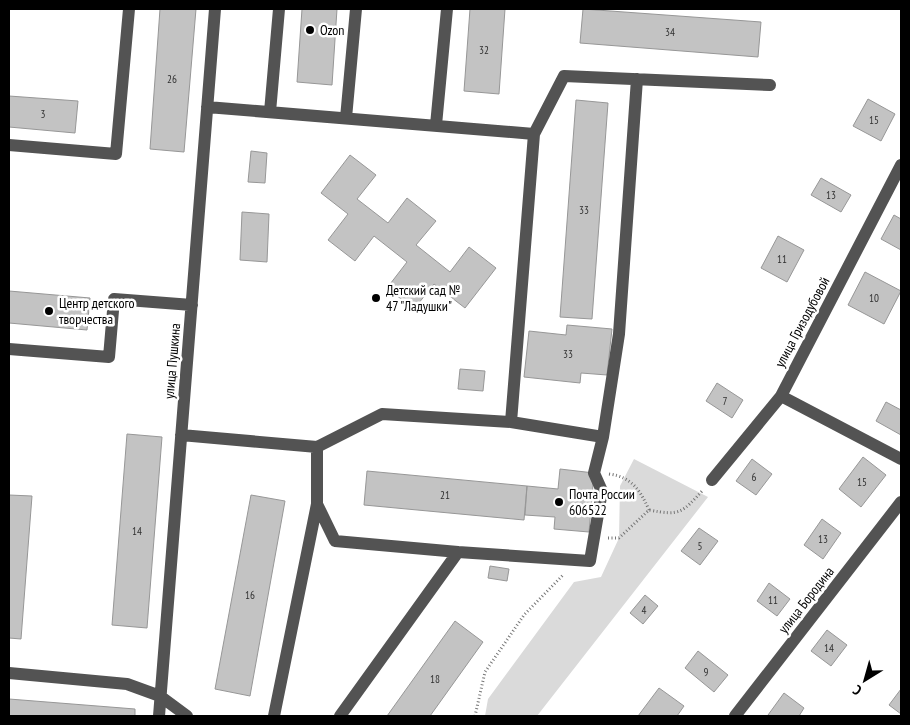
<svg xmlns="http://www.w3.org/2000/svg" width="910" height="725" viewBox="0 0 910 725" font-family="'PT Sans Narrow',sans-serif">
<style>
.green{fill:#dadada}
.building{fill:#c3c3c3;stroke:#979797}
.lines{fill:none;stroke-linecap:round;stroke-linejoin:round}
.path{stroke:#757575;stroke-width:3;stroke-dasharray:1 2.5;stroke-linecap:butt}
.minor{stroke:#535353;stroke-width:12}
.poi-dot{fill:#000;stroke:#fff;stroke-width:2}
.labels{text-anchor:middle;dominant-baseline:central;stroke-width:5;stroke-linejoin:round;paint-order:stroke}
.number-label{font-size:11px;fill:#313131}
.poi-label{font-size:14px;fill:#000;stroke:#fff;text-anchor:start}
.street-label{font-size:14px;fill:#000;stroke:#fff}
</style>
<rect width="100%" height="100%" fill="#fff"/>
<path class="green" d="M634 459 708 497 537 716H485L488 699 574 582 601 577 619 538 620 486Z"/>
<path class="building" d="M160 9H196L184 152 150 149Z
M302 9H337L332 85 297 82Z
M470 9H505L499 94 464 91Z
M583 9 761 22 758 57 580 43Z
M9 96 78 101 75 133 9 127Z
M868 99 895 114 881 141 853 126Z
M576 100 608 103 592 319 560 317Z
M251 151 267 153 265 183 248 182Z
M350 155 376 175 357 199 388 223 407 198 436 221 416 245 450 272 469 247 496 268 465 308 434 284 414 309 387 288 407 262 374 236 355 261 328 240 348 214 321 193Z
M821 178 851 195 841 212 811 195Z
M242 212 269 214 267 262 240 260Z
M894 215 901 219V250L881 239Z
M778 236 804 250 787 282 761 268Z
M865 272 901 291 884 324 848 305Z
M9 291 90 298 87 330 9 323Z
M567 325 612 329 607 375 581 373 580 383 524 377 529 331 566 335Z
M460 369 485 371 483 391 458 389Z
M717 383 743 400 732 418 706 401Z
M886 402 901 410V435L876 421Z
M127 434 162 437 147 628 112 625Z
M863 457 886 475 861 507 839 489Z
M752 459 772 474 756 495 736 481Z
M560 469 594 473 589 532 554 529 555 517 525 515 527 486 558 489Z
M367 471 527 486 524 520 364 505Z
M9 495 32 496 21 639 9 638Z
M251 495 285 501 250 696 215 689Z
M822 519 841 533 823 559 804 545Z
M699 528 718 541 700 565 681 551Z
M490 566 509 569 507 581 488 578Z
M769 583 790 599 777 616 757 601Z
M645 595 658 606 643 624 630 613Z
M455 621 483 642 430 716H387Z
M827 630 847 645 831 666 811 651Z
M698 651 728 675 714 692 685 668Z
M659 688 684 706 677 716H638Z
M901 689V714L889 705Z
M784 693 804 708 799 716H770L768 715Z
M9 699 135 709V716H9Z"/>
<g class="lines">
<path class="path" d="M609 474C632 477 640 490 649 510
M608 538H619L649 510C680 516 682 513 703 490
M475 716 485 672 524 615 564 574"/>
<path class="minor" d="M207 107 534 134 511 422
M270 112 279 9
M346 118 356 9
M436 125 447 9
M534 134 564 76 770 85
M9 145 116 154 129 9
M9 349 109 357 114 299 192 305
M781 396 901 459
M181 435 317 447 382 414 511 422 603 437
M317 447V504L335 541 458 552
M712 480 781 396 901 165
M9 673 127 684 160 696 187 716
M159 716 215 9
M274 716 317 504
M340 716 458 552 590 561 602 491 594 473 603 437 619 334 637 79
M735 716 901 502"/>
</g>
<g class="poi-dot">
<circle cx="310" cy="30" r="5"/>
<circle cx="376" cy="298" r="5"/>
<circle cx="49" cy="311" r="5"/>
<circle cx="559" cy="502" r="5"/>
</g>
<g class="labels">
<g class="number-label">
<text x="670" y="32">34</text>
<text x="484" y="50">32</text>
<text x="172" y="79">26</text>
<text x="43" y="114">3</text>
<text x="874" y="120">15</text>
<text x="831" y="195">13</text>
<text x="584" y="210">33</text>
<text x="782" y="259">11</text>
<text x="874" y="298">10</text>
<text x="568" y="354">33</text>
<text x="725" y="401">7</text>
<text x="754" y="477">6</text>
<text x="862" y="482">15</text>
<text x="445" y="495">21</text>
<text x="137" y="531">14</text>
<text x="823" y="539">13</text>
<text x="700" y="546">5</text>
<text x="250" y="595">16</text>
<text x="773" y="600">11</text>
<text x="644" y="610">4</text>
<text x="829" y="648">14</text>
<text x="706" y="672">9</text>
<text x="435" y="679">18</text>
</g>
<g class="poi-label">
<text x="320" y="30">Ozon</text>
<text x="386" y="290">Детский сад №<tspan x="386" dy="16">47 "Ладушки"</tspan></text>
<text x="59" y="303">Центр детского<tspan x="59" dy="16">творчества</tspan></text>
<text x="569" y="494">Почта России<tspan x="569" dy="16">606522</tspan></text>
</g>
<g class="street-label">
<text transform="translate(802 322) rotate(-62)">улица Гризодубовой</text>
<text transform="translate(172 361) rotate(-85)">улица Пушкина</text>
<text transform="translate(806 600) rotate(-52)">улица Бородина</text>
</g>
</g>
<rect width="910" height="725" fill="none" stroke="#000000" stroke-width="20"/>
<g transform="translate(865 680) rotate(217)" stroke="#ffffff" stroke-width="4" paint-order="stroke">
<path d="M0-4L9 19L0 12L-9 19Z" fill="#000000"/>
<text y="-8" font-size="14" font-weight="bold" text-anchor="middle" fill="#000000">С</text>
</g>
</svg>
